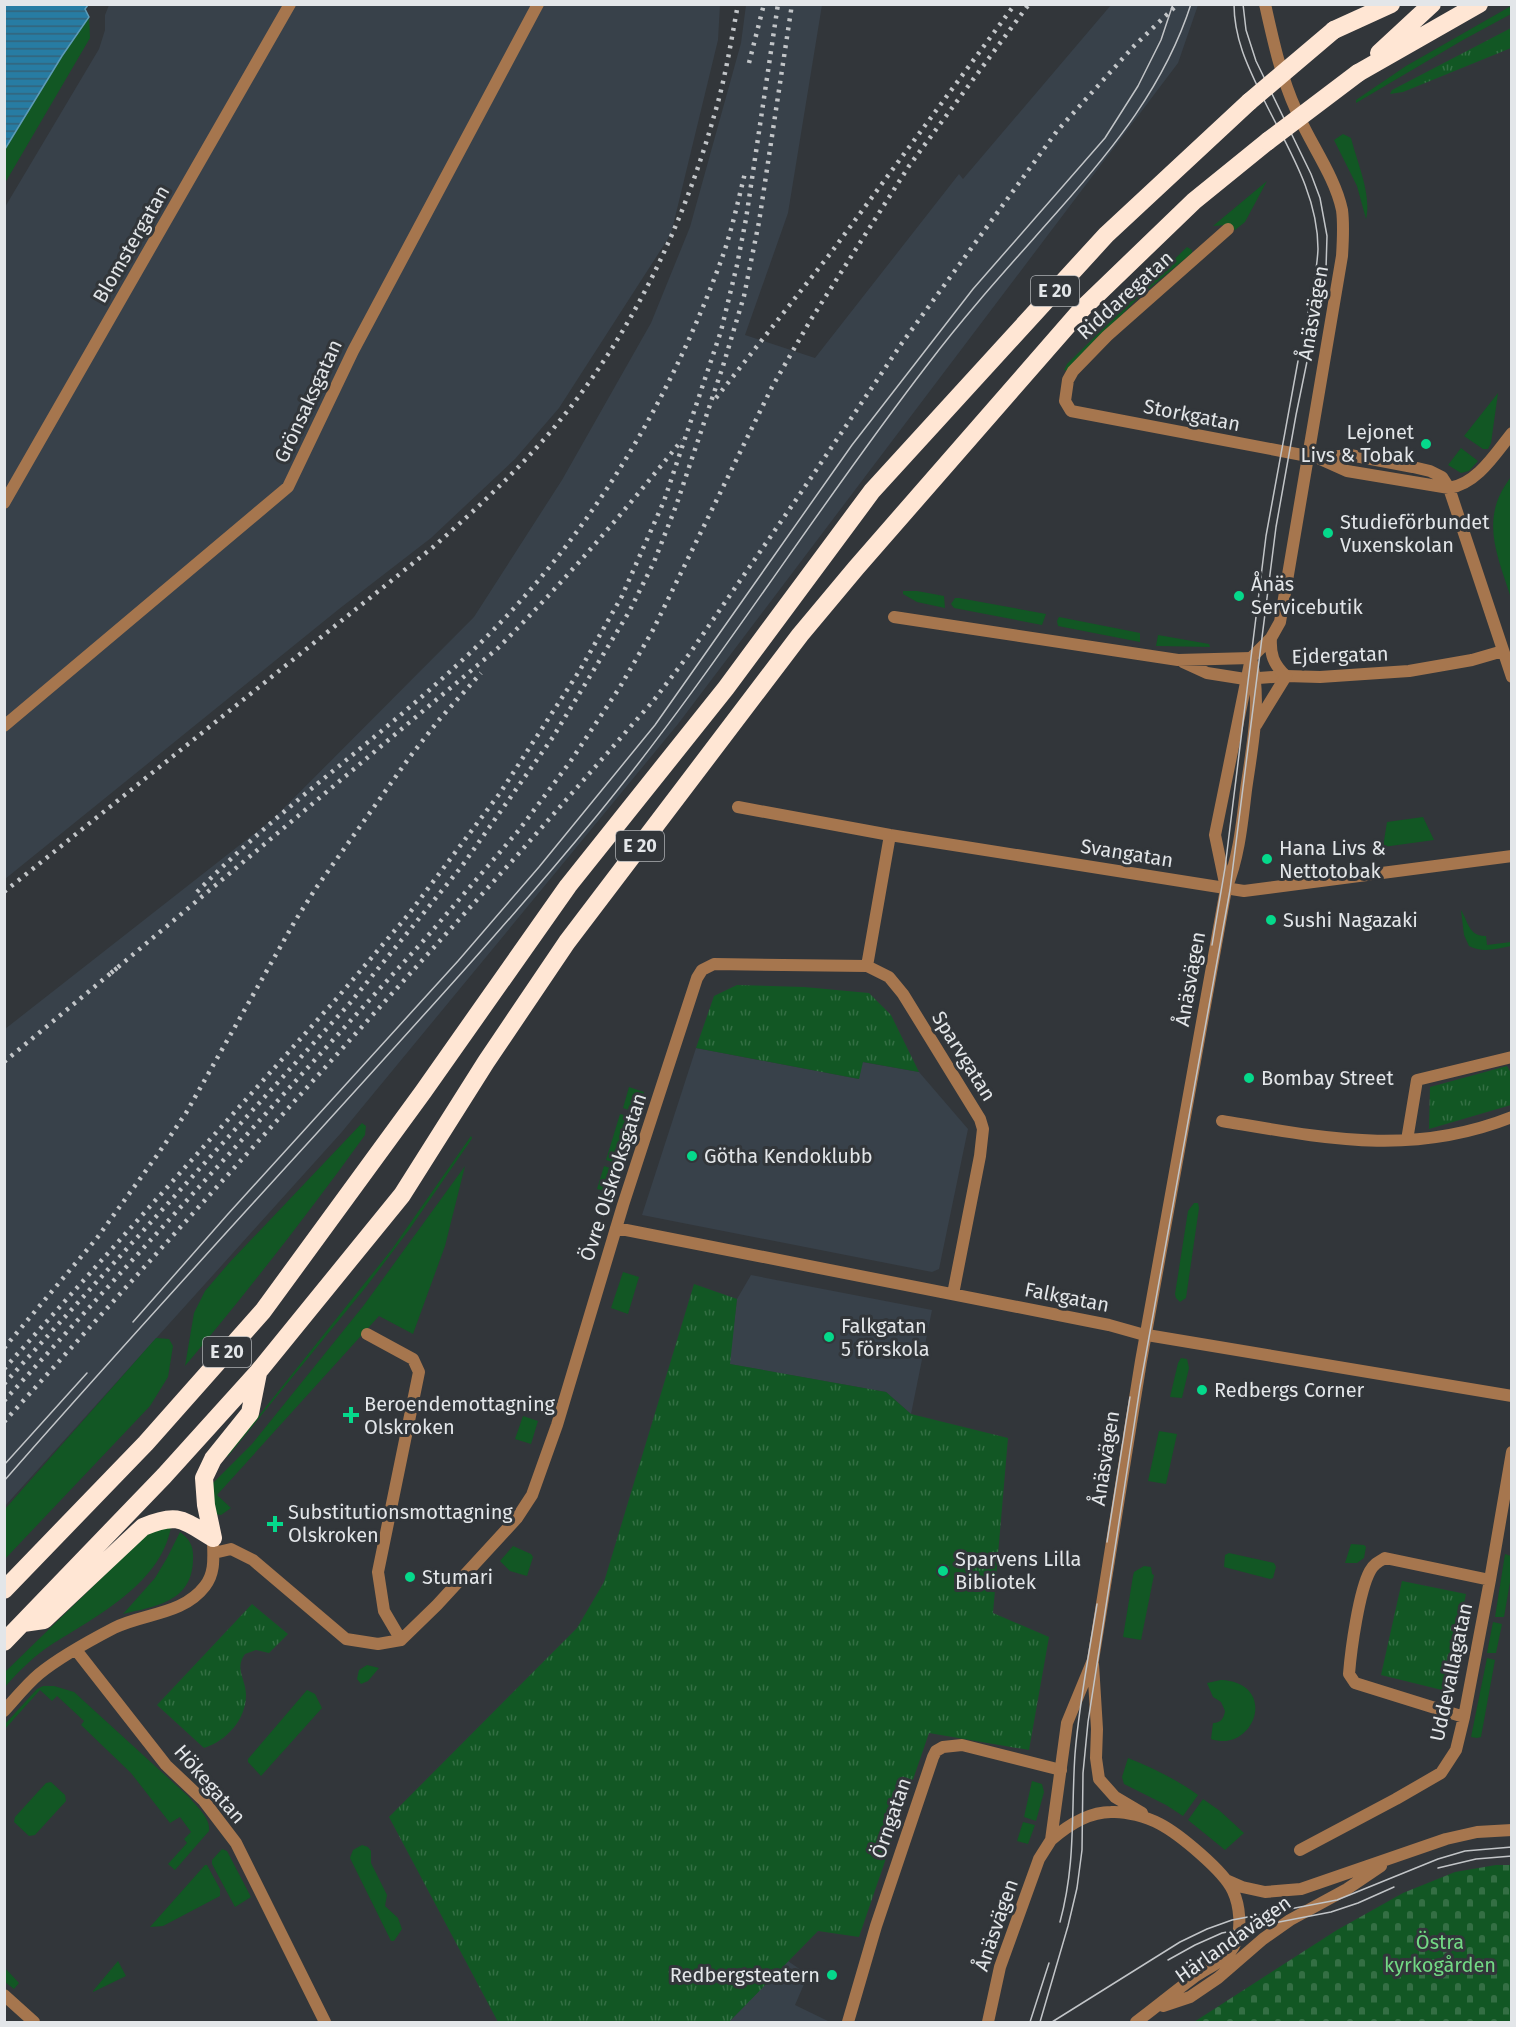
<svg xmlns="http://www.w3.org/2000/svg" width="1516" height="2027" viewBox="0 0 1516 2027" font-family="'Fira Sans',sans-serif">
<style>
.built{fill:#38414a}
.green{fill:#125724}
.cemetery{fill:url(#cemetery-stones)}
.park{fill:url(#park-tufts)}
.water{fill:url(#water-rules);stroke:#5f9cb8;stroke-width:1.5}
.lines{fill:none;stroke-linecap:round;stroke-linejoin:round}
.minor{stroke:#a6764e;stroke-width:12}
.tertiary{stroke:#a6764e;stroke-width:12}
.motorway{stroke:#ffe6d4;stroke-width:18}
.tram{stroke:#c2c5c8;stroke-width:1.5}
.rail{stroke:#c2c5c8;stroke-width:4.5;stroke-dasharray:3 6;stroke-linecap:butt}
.motorway-bridge{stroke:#ffe6d4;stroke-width:18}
.poi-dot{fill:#05d98b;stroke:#32363a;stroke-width:2}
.labels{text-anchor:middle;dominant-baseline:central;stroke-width:6;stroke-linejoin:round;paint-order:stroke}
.shield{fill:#32363a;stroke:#aeb1b4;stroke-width:1.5}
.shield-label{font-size:18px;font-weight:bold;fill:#e3e6e9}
.street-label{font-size:20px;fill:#e3e6e9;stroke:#32363a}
.poi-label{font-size:20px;fill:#e3e6e9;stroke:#32363a;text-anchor:start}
.park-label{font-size:20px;fill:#72d984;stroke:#32363a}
</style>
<defs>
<pattern id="cemetery-stones" width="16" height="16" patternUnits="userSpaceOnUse" patternTransform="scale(1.5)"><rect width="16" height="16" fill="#125724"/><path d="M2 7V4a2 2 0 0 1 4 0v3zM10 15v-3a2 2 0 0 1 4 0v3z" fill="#346f44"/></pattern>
<pattern id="park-tufts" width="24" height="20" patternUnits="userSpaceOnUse" patternTransform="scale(1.5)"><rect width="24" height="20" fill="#125724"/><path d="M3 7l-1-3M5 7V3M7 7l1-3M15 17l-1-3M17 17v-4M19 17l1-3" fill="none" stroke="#346f44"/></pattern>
<pattern id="water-rules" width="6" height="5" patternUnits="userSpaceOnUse" patternTransform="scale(1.5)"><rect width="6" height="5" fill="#277ca3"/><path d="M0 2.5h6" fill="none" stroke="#346379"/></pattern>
</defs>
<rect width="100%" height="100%" fill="#32363a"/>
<path class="built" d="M109 5H720L718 40 671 234 559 408 515 459 431 538 339 609 5 879V207L99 49 105 30V15Z
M746 5H822L788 213 745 335 815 358 959 174 963 179 1111 5H1198L1178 63 678 724 341 1133 5 1506V1029L273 819 474 617 562 480 651 323 690 227 741 43Z
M696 1048 859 1079 862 1062 919 1072 968 1129 939 1269 932 1272 642 1215Z
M751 1275 932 1310 911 1414 886 1392 729 1364 737 1299Z
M788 1961 808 1975 795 2005 830 2022H729Z"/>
<path class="green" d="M1511 6V14L1463 40 1356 103V100L1406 66Z
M89 17 90 38 5 183V149L62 56Z
M1343 134 1351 138C1357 162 1372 195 1366 219L1357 186 1334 140Z
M1267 181 1245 222 1235 230 1227 225 1213 226Z
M1187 247 1192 250V253L1138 298 1067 371 1064 370 1067 364Z
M1498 393 1491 443 1488 449H1483L1464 436Z
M1461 448 1478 461 1469 471 1461 473 1448 465Z
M1511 477V598C1497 554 1479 518 1511 477Z
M903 591H917L944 596 945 608 917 602 903 594Z
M955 598H959L1046 614 1042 625 954 608 951 604Z
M1059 617 1140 633V642L1058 626 1057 621Z
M1158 635 1209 644 1210 647 1159 646H1156Z
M1423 817 1434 840 1383 847 1387 822Z
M1461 910C1468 921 1469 937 1486 936L1487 945 1511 942V946C1497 949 1482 953 1469 946L1464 935Z
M629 1087 644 1092 638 1113 623 1108Z
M620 1114 636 1118 621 1165 606 1160Z
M362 1123 366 1126 365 1135C308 1214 248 1291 185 1366L194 1313 205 1291 229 1263Z
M471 1136 472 1138 469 1143 409 1230 366 1287 229 1455 225 1458 392 1249Z
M465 1166 445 1246 413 1334 379 1316 217 1495 231 1508 221 1515 215 1514 210 1486 252 1444 364 1305Z
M604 1166 619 1171 612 1193 597 1189Z
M1194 1203H1198L1199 1208 1186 1298 1180 1302 1176 1298 1175 1294 1188 1211Z
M623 1272 639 1277 628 1314 611 1308Z
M156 1338 169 1339 173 1346 168 1377 150 1406 5 1559V1509Z
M1181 1358 1187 1359 1189 1368 1182 1398 1170 1397 1178 1363Z
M523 1416 538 1421 531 1444 515 1439Z
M1159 1431 1177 1434 1166 1484 1148 1481Z
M171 1527C160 1587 90 1619 45 1649 30 1660 17 1673 5 1687V1672L150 1531Z
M180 1532C190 1539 194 1547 193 1560 192 1602 156 1606 123 1614L155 1578 167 1558Z
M1351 1544 1364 1545 1366 1547 1364 1558 1357 1563H1345Z
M513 1546 531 1554 533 1557 527 1576 510 1571 500 1561Z
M1229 1553 1274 1563 1276 1567 1273 1578 1270 1579 1224 1567 1225 1555Z
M1505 1554 1511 1556V1576L1504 1617H1495Z
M1144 1566 1151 1567 1152 1574 1154 1575 1141 1640 1123 1637 1133 1576 1134 1572Z
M1493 1622 1502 1624 1496 1653H1487Z
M1487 1658 1495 1660 1481 1737 1477 1738 1471 1737Z
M367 1665 379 1668 368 1681 361 1684 357 1679 359 1670Z
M1221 1680C1280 1683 1254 1754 1211 1739L1213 1723C1221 1723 1224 1718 1225 1711L1221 1702 1213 1697 1207 1683Z
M43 1686H54L74 1692 188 1796C196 1806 211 1818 209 1831L175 1870 168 1864 187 1843 184 1839 191 1832 180 1817 170 1823 131 1773 81 1725 84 1721 57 1696 52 1701 40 1690 5 1729V1724L37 1689Z
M307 1690 315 1694 322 1708 261 1776 248 1762V1759Z
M1128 1758C1153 1768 1176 1779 1198 1795L1183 1816 1166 1805 1124 1784 1122 1777Z
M1032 1781 1042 1784 1044 1792 1036 1821 1024 1817Z
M51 1782 65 1795 66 1801 35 1835 29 1836 14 1822 15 1817 46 1783Z
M1203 1799 1220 1811 1244 1833 1225 1850 1188 1820Z
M1023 1822 1035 1825 1028 1844 1017 1841Z
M362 1845 368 1847 371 1851V1863L387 1895 385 1906 398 1918 402 1929 394 1941H391L350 1858 353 1850Z
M222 1849 227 1851 251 1897 235 1907 212 1864V1860Z
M205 1865H207L220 1889V1896L163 1926 150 1927Z
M118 1961 126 1976 93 1992V1991Z
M5 1968 19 1983 14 1989 5 1982Z"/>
<path class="cemetery" d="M1496 1865H1511V2022H1194L1337 1930 1403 1893 1455 1872Z"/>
<path class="park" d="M1511 28V48L1403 92 1390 94 1392 90Z
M737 985 804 987 869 993 891 1015 919 1072 863 1062 859 1079 696 1048 714 996Z
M1507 1066 1511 1073V1105L1429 1129 1430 1087Z
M694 1284 737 1299 730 1364 886 1392 911 1414 1008 1438 993 1613 1049 1637 1029 1750 929 1733 859 1937 818 1931 729 2022H498L389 1817 577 1628 604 1582Z
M1402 1581 1466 1594 1446 1691 1381 1675Z
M252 1604 288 1634 269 1653 256 1650 245 1654C234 1669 246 1679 246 1695 246 1720 226 1741 204 1748L157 1705Z"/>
<path class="water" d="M5 4 88 5 85 9 89 17 62 56 5 149Z"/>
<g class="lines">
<path class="minor" d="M1228 229 1107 336 1073 371 1068 380 1065 401 1071 411 1318 458 1347 471 1449 488C1477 484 1495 454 1512 433
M1318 458 1350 455 1413 467 1430 471 1442 477 1449 488 1512 677
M4 503 290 4
M894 617 1178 660 1251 658
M1183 662 1207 673 1245 679 1286 676 1320 677 1409 671 1472 660 1503 651
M4 726 288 487 353 351 538 4
M738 807 890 835 1244 891 1512 856
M867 966 890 835
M1222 1121C1324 1138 1411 1157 1512 1117
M1407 1140 1417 1080 1512 1057
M616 1228 1109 1325 1141 1334 1512 1396
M367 1334 413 1359 419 1372 378 1572 384 1611 401 1640
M214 1553 231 1549 253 1560 346 1639 378 1644 401 1640
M401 1640 437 1605 517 1518 532 1495 557 1425 623 1205 697 978 702 970 714 964 867 966 889 977 903 994 980 1119 983 1129 980 1156 953 1294
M76 1650 166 1765 204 1801 236 1843 325 2022
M4 1711C15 1699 26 1685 39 1674 61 1656 89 1641 114 1628 144 1613 183 1615 205 1586 216 1572 213 1555 213 1538
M1464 1717 1355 1683 1349 1674C1351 1649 1359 1591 1370 1571 1374 1564 1378 1562 1385 1558L1490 1580
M1300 1850 1396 1799 1441 1773 1456 1750 1464 1717 1490 1580 1512 1452
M4 1995 34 2022
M848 2022 876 1926 933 1757 936 1751 943 1747 962 1745 1061 1770"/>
<path class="tertiary" d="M1256 725 1286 676C1273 664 1270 654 1271 638
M1226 888 1215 835 1251 658 1271 638 1280 622 1342 256C1343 240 1344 225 1342 210 1335 176 1309 142 1296 110 1281 77 1273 40 1265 4
M1093 1664 1097 1729 1096 1758 1099 1779 1115 1797 1142 1813
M1051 1840C1067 1826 1089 1812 1111 1812 1126 1811 1147 1817 1160 1824 1179 1834 1224 1871 1233 1891 1240 1906 1242 1929 1235 1944 1229 1960 1206 1968 1193 1978 1174 1992 1155 2008 1136 2022
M1226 1880 1242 1887 1265 1892 1301 1889 1446 1839 1477 1832 1512 1830
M1163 2006 1190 1997 1218 1978 1263 1939 1290 1920 1347 1889 1381 1866
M988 2022 1000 1967 1039 1859 1051 1840 1067 1723 1093 1660 1141 1361 1226 889C1239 857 1242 824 1246 790 1252 747 1262 701 1251 658"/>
<path class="motorway" d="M1334 30 1391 4
M1379 53 1432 4
M1358 73 1479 4
M213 1538 206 1505 204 1478 213 1459 250 1413 258 1373
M4 1590 146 1443 263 1311 423 1092 568 886 726 688 872 491 1106 235 1249 102
M23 1623 44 1620 143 1527C178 1512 183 1520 213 1538
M4 1642 164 1476 258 1372 402 1195 486 1062 567 942 800 635 856 568 1082 309 1194 201 1268 141"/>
<path class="tram" d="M1234 4C1234 40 1249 69 1264 100 1287 147 1318 194 1318 249 1317 272 1312 294 1307 317
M1212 945 1225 868 1266 536 1298 361
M133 1322 228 1214 458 961 539 867 655 725 852 445 973 289 1105 138 1138 86 1161 40 1173 4
M4 1465 87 1373
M4 1481C107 1363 212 1248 317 1133 411 1029 506 926 595 818 714 673 813 513 928 364 968 311 1014 261 1058 211 1113 149 1165 85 1191 4
M1107 1542 1130 1397
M1438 1868 1476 1859 1512 1856
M1060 1922C1076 1863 1071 1813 1075 1754 1079 1704 1089 1654 1097 1604
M1168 1960 1195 1945 1222 1933 1331 1912 1358 1903 1394 1887
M1030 2022 1049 1963
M1040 2022 1068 1926 1077 1888 1082 1850 1083 1773 1088 1722 1140 1387 1230 890 1276 527 1296 415 1326 269 1327 236 1320 198 1311 174 1256 61 1246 30 1243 4
M1052 2022 1180 1942 1207 1929 1232 1920 1337 1900 1438 1859 1465 1851 1512 1847"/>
<path class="rail" d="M749 63 764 4
M716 398 830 254 1015 4
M4 892 432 548C472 513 511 477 546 437 626 345 681 233 714 116 725 80 731 42 738 4
M197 892C277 810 372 744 456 666 578 555 666 412 722 258 732 230 738 201 745 173
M111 973 498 648C564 582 624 512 682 440
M4 1062 117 968
M4 1348 97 1238 158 1154 186 1113 295 921 316 888 409 758 438 721 481 673
M4 1369 338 997 408 915 500 793 580 670 622 596 664 501 721 331 737 265 746 219 778 4
M4 1384 350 1003 462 866 553 737 629 612 654 562 676 506 723 366 744 296 759 222 792 4
M4 1401 425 939 519 830 570 762 620 687 653 630 772 387 810 321 909 166 1029 4
M4 1422 513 860 654 700 690 653 800 494 902 343 1057 131 1134 46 1178 4"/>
<path class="motorway-bridge" d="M1249 102 1334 30
M1268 141 1358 73"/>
</g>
<g class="poi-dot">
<circle cx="1426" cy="444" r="6"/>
<circle cx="1328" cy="533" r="6"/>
<circle cx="1239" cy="596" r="6"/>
<circle cx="1267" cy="859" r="6"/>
<circle cx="1271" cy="920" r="6"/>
<circle cx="1249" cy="1078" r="6"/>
<circle cx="692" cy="1156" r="6"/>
<circle cx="829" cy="1337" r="6"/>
<circle cx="1202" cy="1390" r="6"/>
<path d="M348 1406h6v6h6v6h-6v6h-6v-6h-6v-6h6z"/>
<path d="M272 1515h6v6h6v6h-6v6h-6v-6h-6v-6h6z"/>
<circle cx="943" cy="1571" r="6"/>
<circle cx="410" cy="1577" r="6"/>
<circle cx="832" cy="1975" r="6"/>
</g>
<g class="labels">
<g class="shield">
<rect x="1031" y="276" width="48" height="30" rx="4.5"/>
<rect x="616" y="831" width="48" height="30" rx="4.5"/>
<rect x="203" y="1337" width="48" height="30" rx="4.5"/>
</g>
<g class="shield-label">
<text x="1055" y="291">E 20</text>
<text x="640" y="846">E 20</text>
<text x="227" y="1352">E 20</text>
</g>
<g class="street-label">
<text transform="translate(131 244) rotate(-60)">Blomstergatan</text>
<text transform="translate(1125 295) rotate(-42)">Riddaregatan</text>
<text transform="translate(1313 313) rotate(-80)">Ånäsvägen</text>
<text transform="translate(308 401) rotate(-65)">Grönsaksgatan</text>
<text transform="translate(1192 415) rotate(11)">Storkgatan</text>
<text transform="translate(1340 655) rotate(-2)">Ejdergatan</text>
<text transform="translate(1127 853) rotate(9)">Svangatan</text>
<text transform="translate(1190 979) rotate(-80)">Ånäsvägen</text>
<text transform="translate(964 1056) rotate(58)">Sparvgatan</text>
<text transform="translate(613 1177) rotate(-72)">Övre Olskroksgatan</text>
<text transform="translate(1067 1297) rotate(11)">Falkgatan</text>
<text transform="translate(1105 1458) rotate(-81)">Ånäsvägen</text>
<text transform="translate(1451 1672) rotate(-78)">Uddevallagatan</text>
<text transform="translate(210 1784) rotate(49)">Hökegatan</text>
<text transform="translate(891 1818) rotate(-71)">Örngatan</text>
<text transform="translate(996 1925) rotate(-71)">Ånäsvägen</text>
<text transform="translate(1233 1939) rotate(-35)">Härlandavägen</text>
</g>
<g class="poi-label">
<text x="1414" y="432" text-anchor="end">Lejonet<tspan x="1414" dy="23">Livs &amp; Tobak</tspan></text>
<text x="1340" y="522">Studieförbundet<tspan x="1340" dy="23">Vuxenskolan</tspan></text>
<text x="1251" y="584">Ånäs<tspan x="1251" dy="23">Servicebutik</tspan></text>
<text x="1279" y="848">Hana Livs &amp;<tspan x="1279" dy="23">Nettotobak</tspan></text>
<text x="1283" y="920">Sushi Nagazaki</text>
<text x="1261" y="1078">Bombay Street</text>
<text x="704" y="1156">Götha Kendoklubb</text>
<text x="841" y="1326">Falkgatan<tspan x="841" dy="23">5 förskola</tspan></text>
<text x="1214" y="1390">Redbergs Corner</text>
<text x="364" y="1404">Beroendemottagning<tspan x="364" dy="23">Olskroken</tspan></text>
<text x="288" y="1512">Substitutionsmottagning<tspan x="288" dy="23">Olskroken</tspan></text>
<text x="955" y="1559">Sparvens Lilla<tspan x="955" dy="23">Bibliotek</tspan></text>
<text x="422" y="1577">Stumari</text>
<text x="820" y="1975" text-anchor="end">Redbergsteatern</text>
</g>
<g class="park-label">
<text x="1440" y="1942">Östra<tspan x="1440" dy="23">kyrkogården</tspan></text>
</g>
</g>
<rect width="1516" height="2027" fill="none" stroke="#e3e6e9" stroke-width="12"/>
</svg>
